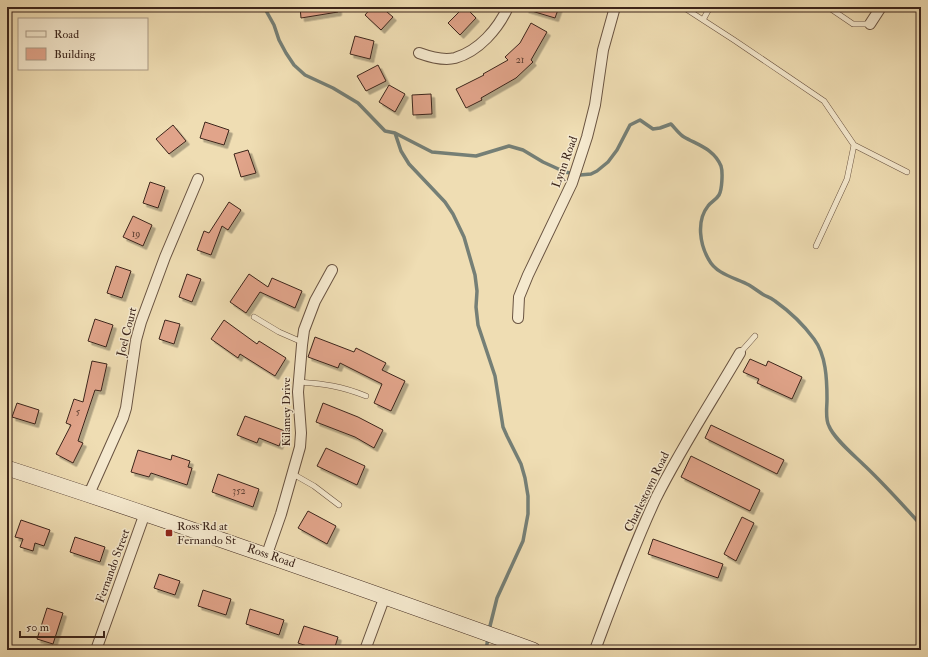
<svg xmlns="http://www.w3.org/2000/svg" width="928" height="657" viewBox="0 0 928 657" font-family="'IM FELL Double Pica',serif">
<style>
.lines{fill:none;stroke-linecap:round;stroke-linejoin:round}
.stream{stroke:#757f76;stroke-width:3.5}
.building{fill:#e1a48a;stroke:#3c251b;filter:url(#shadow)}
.lane-casing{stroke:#695341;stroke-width:6}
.street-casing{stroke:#695341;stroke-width:12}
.secondary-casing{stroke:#3c251b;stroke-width:16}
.lane{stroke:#f5e9ce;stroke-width:5}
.street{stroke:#f5e9ce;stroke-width:10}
.secondary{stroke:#f5e9ce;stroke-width:15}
.poi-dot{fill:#8f2418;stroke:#f5e9ce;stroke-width:1.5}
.labels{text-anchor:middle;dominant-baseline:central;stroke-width:3;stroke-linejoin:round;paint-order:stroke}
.number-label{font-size:10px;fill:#654537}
.street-label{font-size:12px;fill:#3c251b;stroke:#f5e9ce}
.poi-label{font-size:12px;fill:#3c251b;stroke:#f5e9ce;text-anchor:start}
</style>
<defs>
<filter id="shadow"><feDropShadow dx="3.5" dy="3.5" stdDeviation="0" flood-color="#0004"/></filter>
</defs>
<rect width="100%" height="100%" fill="#efddb3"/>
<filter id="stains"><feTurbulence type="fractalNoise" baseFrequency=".005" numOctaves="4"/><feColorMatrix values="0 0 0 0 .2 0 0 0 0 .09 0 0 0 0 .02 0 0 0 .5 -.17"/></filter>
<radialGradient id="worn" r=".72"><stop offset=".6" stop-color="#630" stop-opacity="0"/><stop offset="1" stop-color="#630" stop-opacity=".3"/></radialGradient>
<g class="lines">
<path class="stream" d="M264 7 274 25 279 40 286 53 294 65 305 75 333 88 358 103 385 131 395 133 432 152 476 156 509 146 523 150 543 162 565 172 580 175 591 174 597 171 608 162 617 150 630 125 640 120 653 129 660 128 671 124C675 128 679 134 684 137 698 145 714 149 721 166 723 172 722 190 719 195 716 200 711 202 708 206 696 221 700 245 709 260 716 274 736 278 749 285 754 288 759 292 764 295 768 297 772 298 775 301 789 311 803 324 814 339 826 355 827 379 827 399 827 408 825 419 829 426 834 439 855 456 865 466 885 485 903 505 921 525
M395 133 401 151 409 164 445 202 453 214 464 237 475 275 477 291 476 307 478 325 495 376 503 427 507 436 521 464 525 478 528 496V514L523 541 497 598 489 630
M486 650 488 638"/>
</g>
<path class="building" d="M300 7H338V12L301 18Z
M372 7H381L393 17 381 30 365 15Z
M464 7H465L476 18 460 35 448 23Z
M526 7H559L555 18 525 9Z
M531 23 547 32 531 60 533 62 516 78 481 98 482 100 466 108 456 89 484 75 483 74 508 60 505 57 520 43Z
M355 36 374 41 370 59 350 54Z
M378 65 386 81 366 91 357 76Z
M389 85 405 94 395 112 379 102Z
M431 94 432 114 413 115 412 95Z
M205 122 229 130 224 145 200 138Z
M173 125 186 141 169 154 156 139Z
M248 150 256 173 241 177 234 154Z
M150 182 165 187 158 208 143 203Z
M229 202 241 210 228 230 222 226 211 255 197 250 204 231 209 233Z
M133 216 152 225 143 246 123 237Z
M116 266 131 271 122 298 107 293Z
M187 274 201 279 192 302 179 297Z
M249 274 268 287 272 278 302 291 295 308 260 292 246 313 230 302Z
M95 319 113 325 106 347 88 341Z
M165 320 180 324 174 344 159 339Z
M224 320 257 344 259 341 286 358 275 376 240 354 238 358 211 339Z
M315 337 354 352 356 348 386 363 382 370 405 381 391 411 374 403 382 384 340 363 338 368 308 357Z
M750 359 766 366 768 361 802 377 792 399 757 383 759 379 743 372Z
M92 361 107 364 101 391 95 390 78 441 83 443 73 463 56 454 71 425 66 423 74 399 83 402Z
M17 403 39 410 35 424 12 417Z
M323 403 358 417 383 430 374 448 355 437 316 422Z
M245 416 285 431 279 446 259 438 257 443 237 435Z
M711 425 784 460 777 474 705 438Z
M326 448 365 466 357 485 317 466Z
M138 450 171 460 172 455 190 461 188 467 192 468 187 485 151 473 149 477 131 472Z
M691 456 760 490 750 511 681 477Z
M218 474 259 489 253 507 212 492Z
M308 511 336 526 327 544 298 528Z
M742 517 754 523 736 561 724 554Z
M21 520 50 530 44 546 35 543 33 551 20 547 23 539 15 537Z
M75 537 105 547 100 562 70 552Z
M653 539 723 564 718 578 648 554Z
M159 574 180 581 175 595 154 588Z
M203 590 231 599 226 615 198 606Z
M47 608 63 613 53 644 37 639Z
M250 609 284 620 279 635 246 624Z
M304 626 338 637 334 650H319L298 643Z"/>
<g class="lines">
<g class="lane-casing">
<path id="lane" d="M683 7 734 40 824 101 854 145 847 179 816 246
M828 7 853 24H870
M703 20 710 7
M854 145 907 172
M254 317 279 332 302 342
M740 353 755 336
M299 382C325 384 341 386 366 396
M293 474 314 486 339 505"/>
</g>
<g class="street-casing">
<path id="street" d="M870 24 881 7
M419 53C430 57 443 61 455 58 479 51 498 29 508 7
M518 318 519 297 528 275 572 183 587 137 595 105 603 50 615 7
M89 494 123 418 126 408 136 340 141 322 165 257 198 179
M267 554 281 514 300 447 301 433 298 392 302 345 304 330 315 301 332 270
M96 650 145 513
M365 650 385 596
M595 650C614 599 633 547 656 498 681 448 712 401 740 353"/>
</g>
<g class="secondary-casing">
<path id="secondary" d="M7 468C184 525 358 587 533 650"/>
</g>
<use href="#lane" class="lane"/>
<use href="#street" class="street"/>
<use href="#secondary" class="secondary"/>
</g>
<rect class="poi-dot" x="165" y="529" width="8" height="8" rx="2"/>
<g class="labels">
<g class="number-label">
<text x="520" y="60">21</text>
<text x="136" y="234">19</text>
<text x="78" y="412">5</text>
<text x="239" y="491">352</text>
</g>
<g class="street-label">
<text transform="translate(565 162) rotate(-70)">Lynn Road</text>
<text transform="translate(127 332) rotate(-76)">Joel Court</text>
<text transform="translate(286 412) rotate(-90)">Kilamey Drive</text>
<text transform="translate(647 492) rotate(-64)">Charlestown Road</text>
<text transform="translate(271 556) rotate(19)">Ross Road</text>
<text transform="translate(113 566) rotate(-70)">Fernando Street</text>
</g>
<g class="poi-label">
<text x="177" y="526">Ross Rd at<tspan x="177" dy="14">Fernando St</tspan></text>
</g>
</g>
<rect width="928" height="657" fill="none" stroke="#efddb3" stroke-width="24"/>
<rect x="8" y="8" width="912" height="641" fill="none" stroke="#3c251b" stroke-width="2"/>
<rect x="12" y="12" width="904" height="633" fill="none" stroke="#3c251b"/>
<rect x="18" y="18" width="130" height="52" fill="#f5e9ce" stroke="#ab9b86"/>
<rect x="26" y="31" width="20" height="6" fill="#f5e9ce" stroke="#ab9b86"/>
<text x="54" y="38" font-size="12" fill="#3c251b">Road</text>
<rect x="26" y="48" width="20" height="12" fill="#e1a48a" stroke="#ab9b86"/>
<text x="54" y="58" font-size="12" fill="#3c251b">Building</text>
<path d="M20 631v6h84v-6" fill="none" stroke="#3c251b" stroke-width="2"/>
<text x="26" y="631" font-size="12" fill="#3c251b" stroke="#f5e9ce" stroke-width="3" paint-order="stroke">50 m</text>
<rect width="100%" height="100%" filter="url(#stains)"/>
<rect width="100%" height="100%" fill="url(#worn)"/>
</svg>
